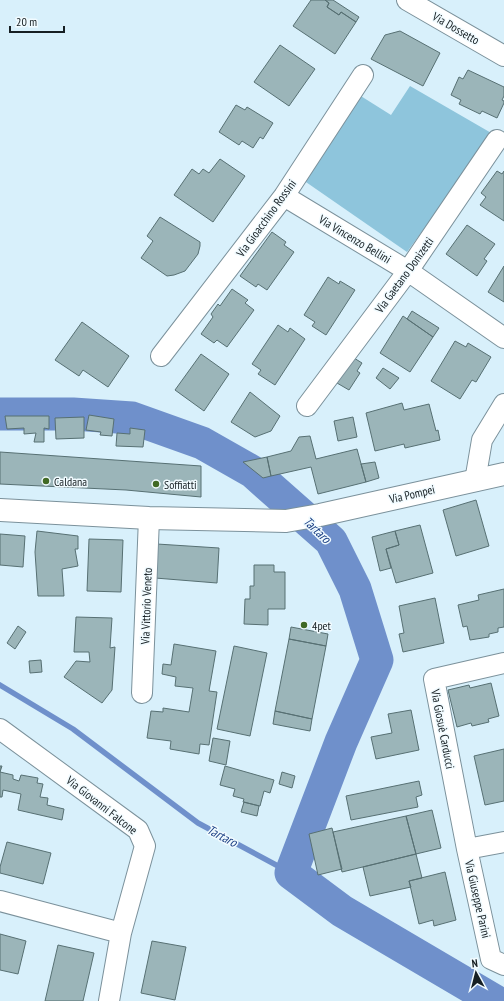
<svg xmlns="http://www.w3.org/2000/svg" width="504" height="1001" viewBox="0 0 504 1001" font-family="'PT Sans Narrow',sans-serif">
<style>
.green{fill:#8ec5dc}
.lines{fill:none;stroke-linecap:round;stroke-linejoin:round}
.stream{stroke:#6f90cb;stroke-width:5.5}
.river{stroke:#6f90cb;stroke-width:33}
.building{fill:#9bb5b9;stroke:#577073}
.minor-casing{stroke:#7b919b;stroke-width:22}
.tertiary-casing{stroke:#7b919b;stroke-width:24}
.minor{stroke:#fff;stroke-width:20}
.tertiary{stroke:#fff;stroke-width:22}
.poi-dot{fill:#416924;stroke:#f1fbff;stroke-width:1.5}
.labels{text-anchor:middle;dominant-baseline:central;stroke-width:3;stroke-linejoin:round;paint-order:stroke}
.street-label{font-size:12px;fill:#161f23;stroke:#f1fbff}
.poi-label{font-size:12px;fill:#161f23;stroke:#f1fbff;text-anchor:start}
.water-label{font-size:13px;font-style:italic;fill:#183d83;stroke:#f1fbff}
</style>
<rect width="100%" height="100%" fill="#d8f0fb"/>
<path class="green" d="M410 86 493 134 407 252 303 180 356 93 391 115Z"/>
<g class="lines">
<path class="stream" d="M0 685 73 729 198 823 291 873"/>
<path class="river" d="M0 414H73L132 418 202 443 253 472 331 541 355 589 377 660 341 742 291 873 342 911 495 1001"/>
</g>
<path class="building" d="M311 0H325L329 3 327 7 339 15 341 12 356 22 335 54 293 26Z
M325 0H333L359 17 356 22 341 12 339 15 327 7 329 3Z
M400 31 440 53 423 86 371 59 385 35Z
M280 45 315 69 289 106 254 82Z
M468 70 504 87V96L502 100 504 101V103L497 118 482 111 480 114 459 104 461 100 451 95 459 77 463 79Z
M236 105 245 110 247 107 273 123 263 139 260 137 253 148 242 141 239 145 219 132Z
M220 159 245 176 213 222 174 195 192 169 199 174 203 169 209 173Z
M497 171 502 174 504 171V221L480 205 486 197 481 193Z
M160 217 200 242V246L198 254 185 271 174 275 167 276 141 258 153 241 147 236Z
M467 225 495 244 484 259 487 261 477 276 446 254Z
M272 232 286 242 284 245 294 252 267 290 258 284 256 287 240 276Z
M504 266V302L488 292Z
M328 277 339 284 340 281 355 290 326 335 312 326 315 322 304 315Z
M232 289 248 300 245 303 254 310 227 347 217 340 214 343 201 334 213 317 211 314 218 304 220 306Z
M412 311 439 328 433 337 407 319Z
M403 316 433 337 410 372 380 353Z
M82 322 129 356 108 387 83 370 79 376 55 360Z
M278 325 288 332 290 328 305 339 275 385 258 374 261 370 252 364Z
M455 341 466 347 468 343 491 357 476 382 472 380 460 399 431 381Z
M201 354 229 374 204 411 175 390Z
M354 358 362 363 357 371 360 373 349 390 337 383Z
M383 368 399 378 390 389 376 378Z
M250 392 280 416 271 431 255 437 231 422Z
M402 403 404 410 429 404 436 431 438 430 440 440 405 448 404 444 375 451 366 413Z
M89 415 114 419 112 436 100 435 101 432 86 430Z
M5 416H49V429L44 428V442H34L36 433 24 434V428L7 429Z
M84 417V438L56 439 55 418Z
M353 417 357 437 338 441 334 421Z
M130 428 145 430 143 447 116 446 117 433 130 434Z
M310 436 316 459 357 449 366 482 318 494 311 467 271 476 267 457 291 451 299 437Z
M0 452 201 466V497L126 490 0 484Z
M267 457 271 476 263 478 243 462Z
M375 462 379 478 366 482 361 464Z
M476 500 489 546 456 556 443 510Z
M420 525 433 573 396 583 386 549 399 545 395 531Z
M37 531 78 536V549H75L78 566 62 569 64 596H38L35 552Z
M395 531 399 545 386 549 391 568 380 571 372 537Z
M0 534 25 536 23 567 0 565Z
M89 539 123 540 121 592 87 591Z
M157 544 219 548 217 583 155 578Z
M254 565H274V572H285V609H268V625L244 624 245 599H250V586H254Z
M504 589V627L498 628V632L489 634V637L470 640 467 626 463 627 458 605 479 600 478 595Z
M435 598 444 643 403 652 399 634 404 633 399 606Z
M76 617 112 618 110 648 115 647 112 690 102 703 64 677 76 661 90 662 89 652H74Z
M18 626 26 632 15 649 7 643Z
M291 627 328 634 326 646 289 639Z
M289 639 326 646 312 719 275 711Z
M174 644 216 651 209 691 217 692 209 745 200 744 199 754 170 749 171 741 147 738 151 711 163 712V708L189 712 193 688 175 686 176 677 162 674 163 664 171 665Z
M234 646 267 653 250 736 217 729Z
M41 660 42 672 30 673 29 661Z
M491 683 499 716 488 719 489 722 472 726 471 723 457 727 448 690 469 685 470 688Z
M411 710 419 750 376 759 371 737 392 733 388 714Z
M275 711 312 719 310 731 273 724Z
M213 738 230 741 226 765 209 761Z
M504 749V801L485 805 474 756Z
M0 766H2L0 772 13 775V779L19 781 21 775 38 778 37 783 43 784 40 797 48 798 47 805 64 809 62 820 18 810 21 794 3 790 2 797H0Z
M225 766 274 780 270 793 264 791 260 806 243 802 244 799 233 796 235 789 220 785Z
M282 772 295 776 292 788 279 784Z
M419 781 422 795 416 797 418 807 351 820 346 796Z
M244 802 259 806 257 816 241 812Z
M432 810 441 848 416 854 406 816Z
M406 816 416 854 342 872 333 832Z
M332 828 342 869 318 875 309 834Z
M7 842 51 853 43 884 0 873V867Z
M416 854 422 878 409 881 411 887 370 896 363 867Z
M445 872 456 920 434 926 433 920 419 924 409 881Z
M0 934 26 941 18 974 0 970Z
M152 941 186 947 175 1000 141 993Z
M58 945 94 953 83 1001H45Z"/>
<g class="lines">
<g class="minor-casing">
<path id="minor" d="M407 0 504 56
M284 196 408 271 504 338
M161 356 284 196 363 75
M307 406 408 271 497 140
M475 481 482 440 504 404
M504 663 434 679 467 849 491 959 504 965
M142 693 149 518
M0 729 138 830 145 846 121 933 109 1001
M467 849 504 842
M0 901 121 933"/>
</g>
<g class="tertiary-casing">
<path id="tertiary" d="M0 510 149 518 286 521 320 515 504 474"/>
</g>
<use href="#minor" class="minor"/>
<use href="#tertiary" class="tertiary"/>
</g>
<g class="poi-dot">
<circle cx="46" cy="481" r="4"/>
<circle cx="156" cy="484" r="4"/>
<circle cx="304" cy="625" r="4"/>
</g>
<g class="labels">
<g class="street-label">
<text transform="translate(456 28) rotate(30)">Via Dossetto</text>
<text transform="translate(266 218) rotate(-54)">Via Gioacchino Rossini</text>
<text transform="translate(355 239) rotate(31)">Via Vincenzo Bellini</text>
<text transform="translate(404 275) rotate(-54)">Via Gaetano Donizetti</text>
<text transform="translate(412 494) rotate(-13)">Via Pompei</text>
<text transform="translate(146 606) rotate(-88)">Via Vittorio Veneto</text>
<text transform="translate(443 729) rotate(79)">Via Giosuè Carducci</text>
<text transform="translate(102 805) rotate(38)">Via Giovanni Falcone</text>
<text transform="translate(478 899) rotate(77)">Via Giuseppe Parini</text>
</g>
<g class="poi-label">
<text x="54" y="481">Caldana</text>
<text x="164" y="484">Soffiatti</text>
<text x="312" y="625">4pet</text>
</g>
<g class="water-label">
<text transform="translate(317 530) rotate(44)">Tartaro</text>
<text transform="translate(222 836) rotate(28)">Tartaro</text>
</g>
</g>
<g transform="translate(476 973) rotate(353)" stroke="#f1fbff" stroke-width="3" paint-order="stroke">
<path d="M0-3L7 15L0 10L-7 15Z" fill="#161f23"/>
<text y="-6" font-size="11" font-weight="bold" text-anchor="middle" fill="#161f23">N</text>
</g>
<path d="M10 26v6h54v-6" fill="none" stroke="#161f23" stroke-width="2"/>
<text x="16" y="26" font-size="12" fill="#161f23" stroke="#f1fbff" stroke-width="3" paint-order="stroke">20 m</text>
</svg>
